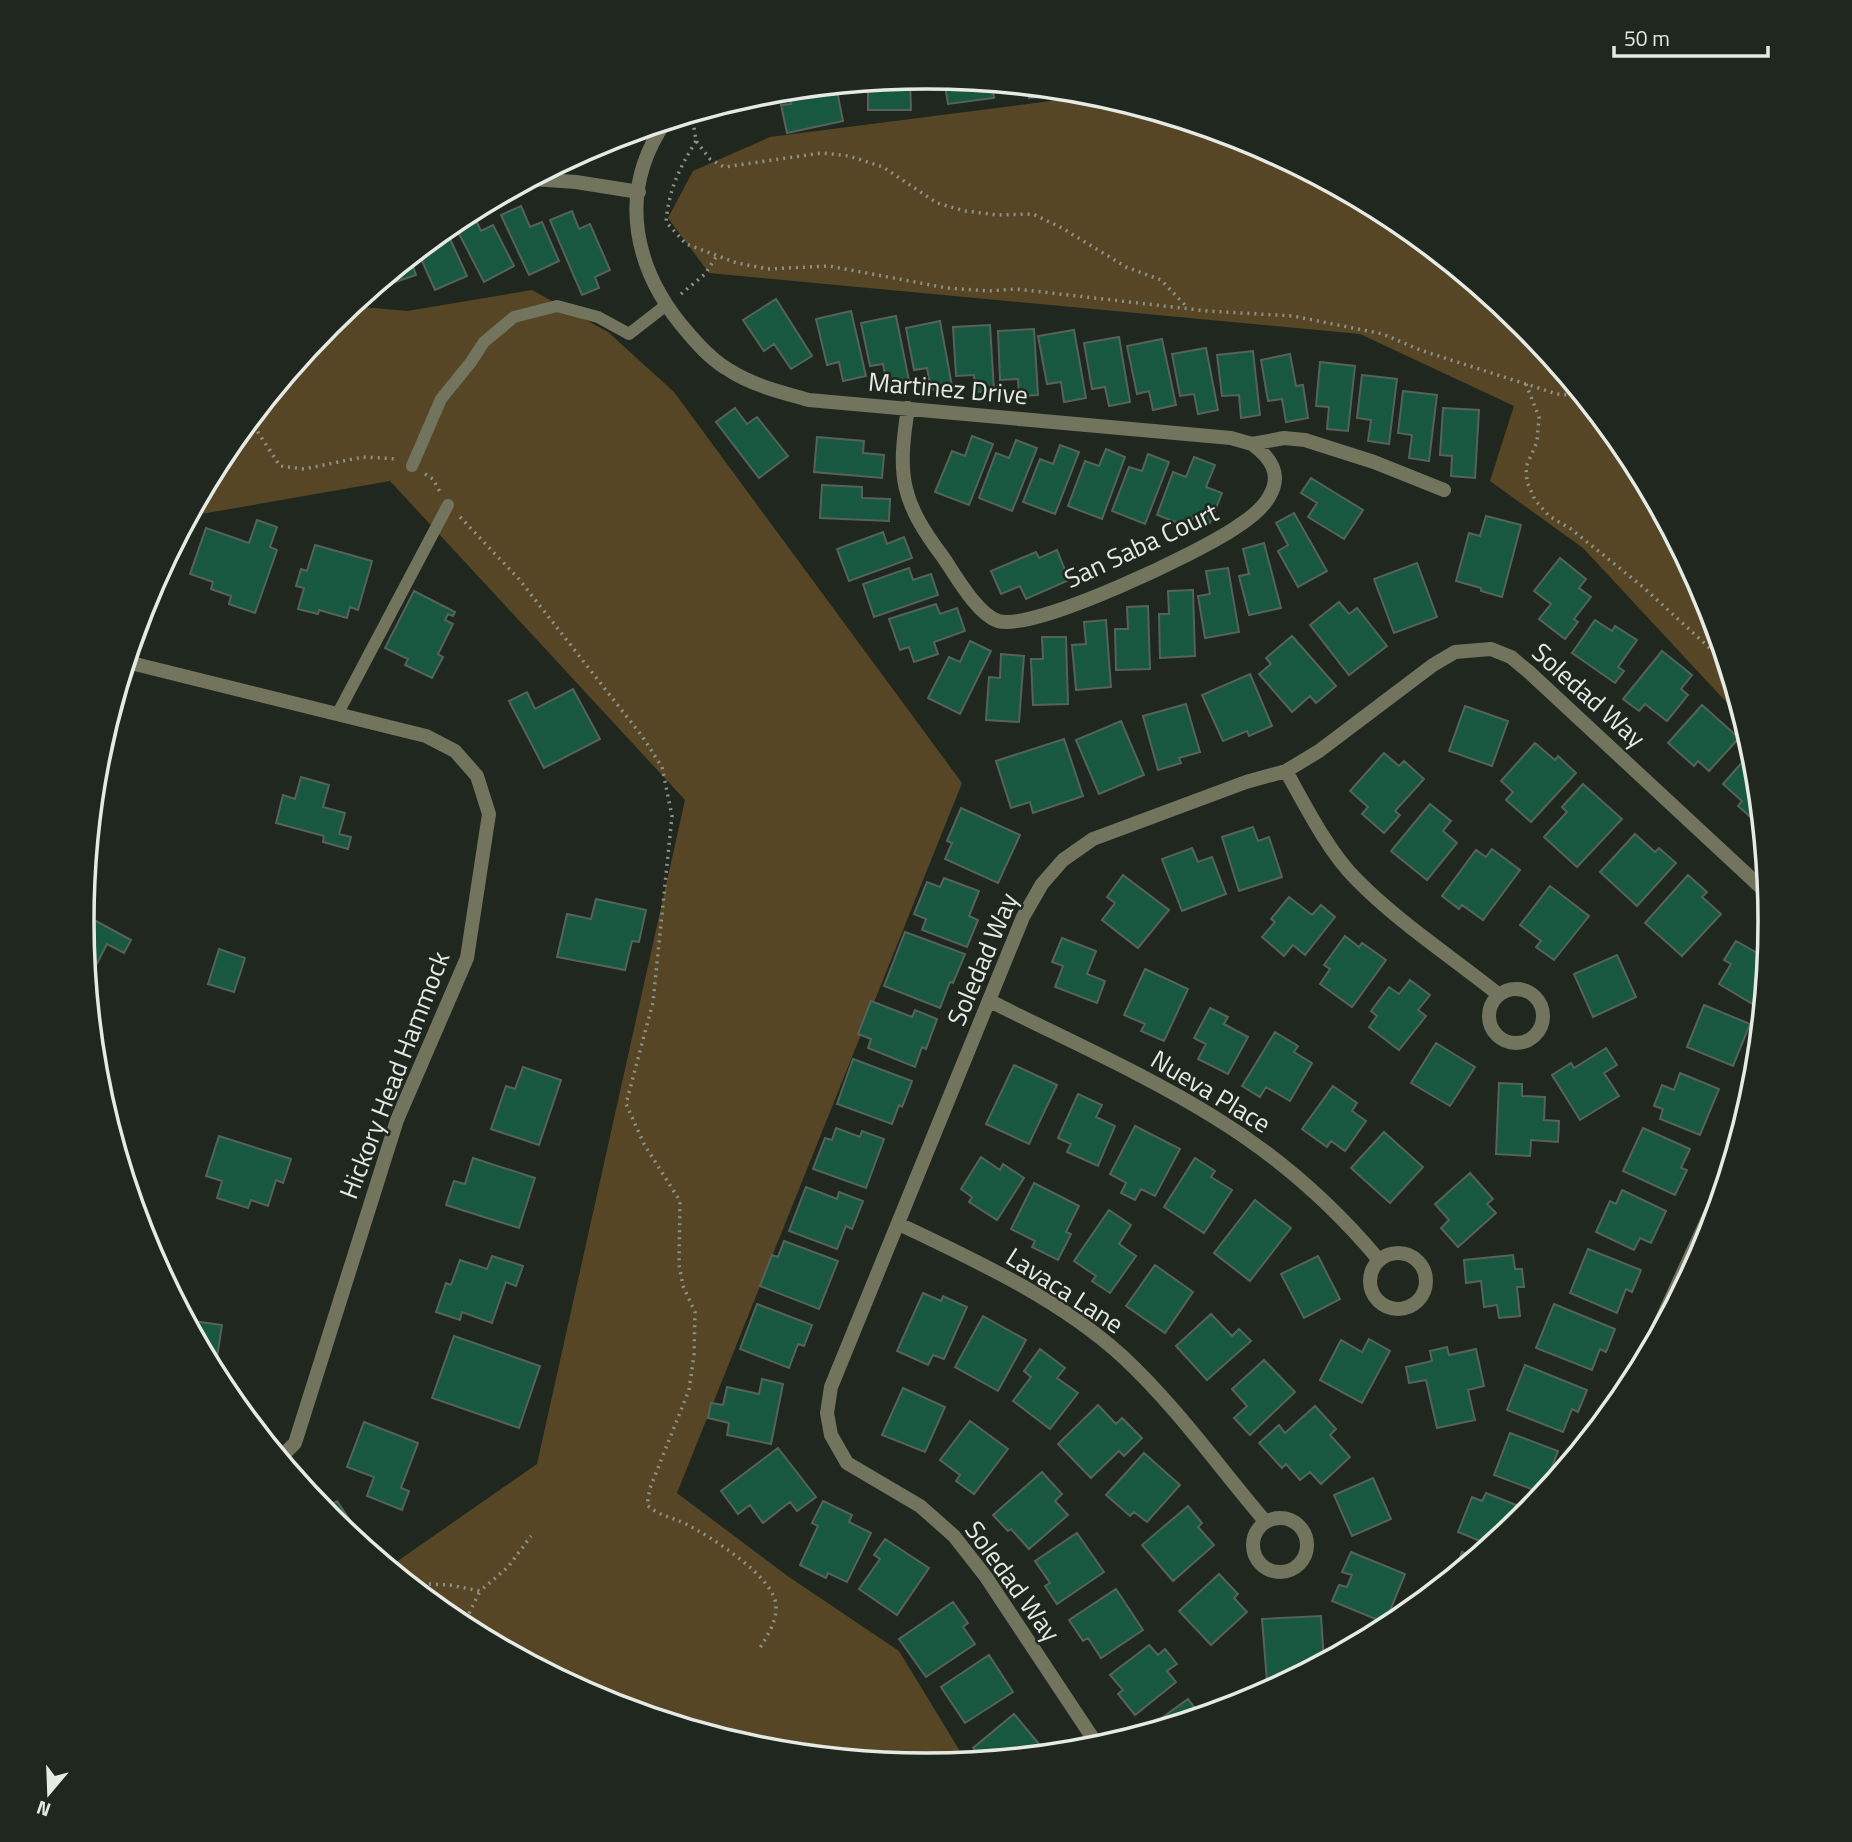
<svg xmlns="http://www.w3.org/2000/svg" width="1852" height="1842" viewBox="0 0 1852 1842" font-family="'Titillium Web',sans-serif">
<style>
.green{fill:#564626}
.building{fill:#185740;stroke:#55625c;stroke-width:2}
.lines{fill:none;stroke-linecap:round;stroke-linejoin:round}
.path{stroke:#8c918a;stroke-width:3.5;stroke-dasharray:2 5;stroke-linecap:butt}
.lane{stroke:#72745d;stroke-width:12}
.street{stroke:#72745d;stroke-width:14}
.labels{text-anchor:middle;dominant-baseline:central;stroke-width:5;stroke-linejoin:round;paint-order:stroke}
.street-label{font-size:26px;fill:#e6eae4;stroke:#20271e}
.rim{fill:none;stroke:#e6eae4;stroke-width:3.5}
</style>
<rect width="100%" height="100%" fill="#20271e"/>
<path class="green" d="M1097 95 1249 141 1395 219 1523 324 1628 452 1706 598 1743 720 1583 548 1490 481 1514 406 1360 334 709 273 668 218 693 171 770 137Z
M532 290 608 332 674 392 962 783 677 1493 789 1577 899 1651 966 1761 926 1765 761 1749 603 1701 457 1623 389 1567 537 1464 685 800 390 481 190 516 224 452 329 324 352 306 407 311Z"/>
<path class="building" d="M910 79 911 110H868V83Z
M944 79 992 84 994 98 948 104Z
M836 86 843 121 787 133 781 105 791 104 788 91Z
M1028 87 1059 90 1060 95 1029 98Z
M521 206 530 227 542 222 559 261 529 275 501 215Z
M572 211 579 229 590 224 610 270 595 277 599 288 582 295 550 220Z
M473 214 481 231 493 225 514 266 484 282 454 224Z
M446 230 467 276 435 290 418 252Z
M410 258 416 275 384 286 382 281Z
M776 299 812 356 791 369 774 344 764 351 743 320Z
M851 311 866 376 843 381 839 362 827 365 816 319Z
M896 316 909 381 887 385 883 364 870 366 861 323Z
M940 321 952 386 931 390 927 368 914 370 906 328Z
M990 325 994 391 975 392 974 375 956 376 953 327Z
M1034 329 1038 395 1019 396 1018 379 1000 380 998 331Z
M1074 330 1086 398 1064 402 1061 382 1047 384 1038 336Z
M1119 337 1130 402 1109 406 1105 387 1092 389 1084 343Z
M1162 339 1176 405 1153 410 1149 391 1137 394 1127 346Z
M1206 348 1218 410 1198 414 1194 394 1180 396 1172 354Z
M1253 351 1260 415 1241 418 1239 395 1222 396 1217 355Z
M1290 354 1296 386 1303 385 1308 418 1286 422 1282 399 1268 401 1261 360Z
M1320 362 1355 366 1348 431 1327 429 1329 407 1316 406Z
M1362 375 1397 379 1389 444 1368 441 1371 420 1357 418Z
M1403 391 1437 395 1429 461 1409 458 1412 435 1398 433Z
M735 408 747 424 757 417 788 456 759 478 716 422Z
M1443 408 1479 410 1475 478 1451 476 1452 456 1440 455Z
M972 436 993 444 969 505 935 492 952 451 965 456Z
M817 437 864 441 863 453 884 455 882 478 814 472Z
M1016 440 1037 448 1012 511 979 498 996 453 1009 458Z
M1060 445 1079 452 1055 514 1023 502 1040 459 1053 464Z
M1106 449 1125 457 1102 519 1068 506 1085 461 1099 466Z
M1148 454 1169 462 1145 524 1112 511 1129 467 1142 471Z
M1194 457 1215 465 1206 487 1222 493 1210 523 1193 517 1189 527 1157 515 1173 472 1186 477Z
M1311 478 1363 510 1344 539 1308 517 1317 503 1301 493Z
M822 485 862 487V498L890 499 889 521 820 518Z
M1294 513 1327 571 1298 587 1278 551 1288 545 1276 523Z
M1486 516 1521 525 1502 597 1481 591V588L1456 581 1469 533 1480 536Z
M257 520 277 527 270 547 277 550 255 613 229 604 231 596 211 589 213 582 190 574 206 528 249 543Z
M883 532 887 544 904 537 912 558 849 581 837 549Z
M1264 543 1281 608 1249 615 1239 576 1249 574 1243 549Z
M315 545 372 561 358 610 350 607 347 618 319 610 318 614 298 609 304 588 296 586 301 569 307 571Z
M1057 550 1069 580 1026 599 1020 586 1001 594 991 571 1036 552 1039 558Z
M1560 558 1586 579 1579 588 1591 597 1574 619 1578 622 1565 639 1539 619 1551 604 1534 591Z
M1417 563 1437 617 1394 633 1374 579Z
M909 568 913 580 931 574 938 595 874 617 863 584Z
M1228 568 1239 632 1205 638 1198 596 1210 594 1206 571Z
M1193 590 1195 656 1160 658 1159 614H1169L1168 591Z
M414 591 455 612 453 616 448 614 445 620 453 624 438 654 443 657 432 678 405 665 408 659 385 648Z
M1339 602 1349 614 1357 608 1387 646 1349 675 1310 625Z
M936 604 940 614 957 608 965 631 934 642 938 654 914 662 909 647 900 650 889 619Z
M1148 606 1150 669 1116 670 1115 629H1128L1127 607Z
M1106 620 1111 687 1076 690 1072 645 1086 644 1084 622Z
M1595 620 1612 631 1615 626 1637 640 1618 667 1624 671 1615 683 1572 653Z
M1292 636 1336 686 1316 703 1310 696 1292 712 1259 674 1271 664 1266 658Z
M1042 637H1066L1068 704 1033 705 1031 659H1043Z
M970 641 991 651 960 714 928 698 949 657 960 662Z
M1662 651 1692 675 1681 689 1688 695 1667 721 1645 704 1639 711 1623 699Z
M1001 654 1024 656 1019 722 986 720 989 677 1000 678Z
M1250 674 1272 726 1249 736 1247 731 1223 741 1202 695Z
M573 689 600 739 544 768 509 701 527 692 535 709Z
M1186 704 1200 752 1179 758 1181 763 1158 770 1143 716Z
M1702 705 1739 738 1709 771 1698 761 1694 766 1668 743Z
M1465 706 1508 721 1492 766 1449 751Z
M1121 721 1144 775 1099 794 1076 740Z
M1064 739 1083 796 1033 813 1030 802 1011 808 996 761Z
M1535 743 1555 760 1558 756 1576 773 1531 822 1506 800 1513 792 1501 781Z
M1752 751 1759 814 1754 820 1738 806 1742 801 1723 784Z
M1384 753 1399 766 1404 761 1424 779 1395 811 1400 815 1384 833 1362 814 1368 807 1350 791Z
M301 777 329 785 323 807 345 813 339 834 351 837 348 849 323 842 324 836 276 823 283 795 295 799Z
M1583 784 1622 819 1577 867 1544 837 1567 812 1562 807Z
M1430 804 1451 821 1443 831 1457 843 1427 880 1391 851Z
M961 808 1020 835 998 883 945 859 952 843 947 841Z
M1253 827 1258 841 1269 837 1282 877 1239 891 1222 837Z
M1635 834 1655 852 1659 848 1676 863 1637 906 1600 872Z
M1192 848 1198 862 1212 857 1226 894 1182 911 1162 859Z
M1492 849 1520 870 1483 920 1462 905 1459 909 1442 896 1476 850 1486 857Z
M1123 875 1169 910 1138 948 1102 920 1115 903 1107 897Z
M1688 875 1707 892 1702 897 1721 914 1682 956 1645 923Z
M944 878 979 891 969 916 978 920 967 947 922 930 926 919 914 914 927 882 940 887Z
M1550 886 1589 916 1554 960 1536 947 1541 941 1520 925Z
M1289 897 1312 915 1321 905 1335 917 1305 955 1293 945 1284 956 1262 937 1275 922 1271 919Z
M596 899 646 910 639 942 632 941 625 970 557 957 567 914 591 919Z
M83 914 131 940 124 953 107 944 88 981Z
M905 932 965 954 953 983 950 982 940 1008 884 986Z
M1345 936 1359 947 1362 943 1386 960 1352 1007 1320 984 1330 969 1324 965Z
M1062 938 1096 951 1087 974 1105 981 1097 1003 1055 987 1063 966 1052 962Z
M1736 941 1766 958V966L1756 982 1764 987 1761 1009 1719 984 1731 964 1724 960Z
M219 949 245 958 234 992 208 984Z
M1617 955 1636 997 1593 1017 1574 974Z
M1145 969 1188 989 1164 1041 1141 1031 1145 1024 1124 1015Z
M1410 980 1430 995 1418 1010 1426 1016 1399 1050 1369 1027 1377 1016 1371 1011 1389 987 1399 994Z
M871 1001 912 1017 915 1010 937 1019 926 1049 922 1047 915 1067 868 1048 871 1039 858 1034Z
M1704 1005 1750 1024 1733 1066 1687 1047Z
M1210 1008 1228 1017 1224 1024 1248 1037 1228 1074 1198 1059 1206 1044 1194 1038Z
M1275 1032 1298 1046 1294 1052 1312 1063 1290 1101 1266 1087 1260 1097 1242 1086Z
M1436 1043 1475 1067 1450 1106 1411 1083Z
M1606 1048 1617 1065 1604 1073 1619 1096 1580 1120 1552 1075 1571 1063 1574 1068Z
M853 1059 912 1081 902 1107 899 1105 892 1124 837 1104Z
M1014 1065 1057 1085 1029 1144 986 1124Z
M523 1067 561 1080 539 1145 491 1129 506 1086 515 1089Z
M1680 1073 1719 1089 1700 1135 1660 1119 1663 1109 1654 1106 1662 1085 1674 1090Z
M1499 1083 1522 1084V1096L1545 1097 1544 1120 1559 1121 1558 1142 1531 1140 1530 1156 1496 1154Z
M1333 1086 1357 1103 1352 1111 1366 1121 1345 1151 1331 1141 1327 1147 1302 1129Z
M1078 1094 1102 1105 1096 1117 1115 1126 1098 1166 1067 1152 1071 1144 1058 1138Z
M1135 1126 1180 1149 1155 1196 1141 1189 1135 1200 1121 1193 1126 1183 1110 1174Z
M836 1128 860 1137 862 1131 884 1139 866 1188 813 1169 825 1138 832 1140Z
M1643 1128 1690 1149 1681 1168 1687 1170 1675 1195 1623 1171Z
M1384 1132 1423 1167 1390 1203 1351 1168Z
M219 1136 291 1159 283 1183 276 1180 268 1206 251 1200 248 1208 217 1198 222 1181 206 1176Z
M981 1157 1000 1170 1003 1164 1024 1178 997 1220 969 1202 972 1197 961 1189Z
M473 1158 535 1178 519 1228 446 1205 454 1181 465 1184Z
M1195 1158 1215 1171 1211 1177 1232 1190 1204 1233 1164 1207Z
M1470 1173 1493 1199 1487 1204 1496 1213 1458 1247 1441 1228 1449 1220 1435 1204Z
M1034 1183 1079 1206 1066 1232 1071 1234 1058 1260 1032 1247 1035 1241 1011 1229Z
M806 1187 837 1199 839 1192 863 1201 852 1229 846 1226 837 1249 789 1231Z
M1622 1190 1666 1211 1651 1243 1640 1238 1634 1250 1596 1232 1610 1201 1616 1204Z
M1255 1200 1291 1228 1250 1281 1214 1253Z
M1109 1210 1131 1225 1119 1244 1136 1256 1110 1293 1092 1281 1096 1276 1074 1261Z
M784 1241 838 1261 819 1309 760 1286 772 1255 778 1257Z
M1588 1249 1641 1270 1632 1292 1626 1289 1617 1313 1570 1293Z
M1513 1255 1515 1269H1522L1524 1287H1517L1520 1316 1499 1318 1497 1305 1484 1307 1481 1281 1466 1283 1464 1260Z
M492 1256 523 1266 516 1286 506 1282 492 1323 462 1312 460 1320 436 1312 446 1283 451 1285 460 1260 487 1269Z
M1318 1256 1340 1299 1304 1318 1281 1274Z
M1155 1265 1193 1292 1165 1333 1126 1306Z
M923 1293 941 1301 943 1296 967 1307 944 1359 933 1355 928 1365 897 1351Z
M757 1304 812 1325 804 1346 798 1344 789 1368 740 1349Z
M1554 1304 1615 1329 1606 1352 1600 1349 1592 1370 1536 1348Z
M1211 1314 1232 1336 1239 1329 1251 1341 1207 1380 1176 1346Z
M983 1316 1026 1340 998 1391 955 1367Z
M187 1320 222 1325 216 1363 209 1362Z
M454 1336 540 1366 519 1428 432 1398Z
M1369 1339 1390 1351 1362 1403 1320 1380 1341 1340 1362 1352Z
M1447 1347 1449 1355 1476 1349 1484 1386 1468 1390 1475 1420 1437 1428 1426 1380 1409 1383 1406 1367 1432 1361 1430 1351Z
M1040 1349 1065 1368 1057 1378 1078 1393 1050 1429 1013 1401 1031 1377 1024 1371Z
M1264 1360 1295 1392 1250 1435 1234 1418 1247 1406 1232 1389Z
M1525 1365 1587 1390 1578 1412 1572 1409 1563 1432 1507 1410Z
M762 1379 783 1384 771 1444 727 1435 729 1423 708 1418 711 1403 723 1405 727 1387 759 1394Z
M903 1388 945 1407 925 1452 882 1435Z
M1098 1405 1116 1424 1122 1418 1142 1438 1124 1456 1119 1451 1091 1478 1058 1444Z
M1315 1406 1336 1429 1330 1435 1350 1457 1321 1484 1310 1472 1300 1480 1286 1464 1282 1468 1259 1443 1279 1425 1285 1433Z
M970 1421 1008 1449 974 1494 956 1481 960 1475 940 1460Z
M364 1422 418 1443 401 1488 409 1491 402 1510 367 1496 374 1477 347 1467Z
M1510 1433 1558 1451 1542 1493 1494 1475Z
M778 1448 816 1497 797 1511 790 1502 763 1523 750 1505 738 1514 721 1491Z
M1144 1453 1180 1485 1147 1522 1134 1512 1130 1516 1106 1495Z
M1042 1472 1062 1494 1055 1501 1068 1515 1029 1549 1011 1529 1008 1531 993 1515Z
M1373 1478 1391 1519 1352 1536 1334 1495Z
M1486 1493 1529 1510 1490 1545 1458 1532 1472 1497 1482 1501Z
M337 1501 362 1538 358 1541 323 1510Z
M823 1501 852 1515 849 1522 871 1533 847 1582 828 1573 826 1578 800 1565 818 1526 812 1523Z
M1188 1506 1202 1523 1198 1527 1214 1545 1173 1581 1142 1545Z
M1077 1533 1104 1572 1057 1604 1045 1586 1050 1583 1035 1561Z
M885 1539 929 1568 897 1615 859 1589 880 1559 874 1555Z
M1351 1552 1405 1574 1385 1623 1332 1601 1339 1585 1347 1587 1352 1575 1342 1572Z
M1462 1552 1475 1557 1453 1575Z
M1219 1574 1238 1594 1234 1598 1247 1612 1211 1645 1179 1611Z
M1116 1589 1143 1630 1101 1658 1088 1638 1083 1641 1069 1620Z
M953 1602 968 1623 963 1627 975 1644 926 1677 899 1639Z
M1321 1616 1324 1661 1285 1681 1267 1682 1262 1619Z
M1149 1645 1158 1655 1165 1649 1177 1664 1167 1671 1176 1682 1135 1715 1118 1694 1123 1690 1110 1675Z
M989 1655 1013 1692 965 1723 941 1687Z
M1188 1699 1200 1715 1146 1732 1145 1730Z
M1014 1714 1044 1750 1040 1754 982 1759 973 1748Z"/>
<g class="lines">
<path class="path" d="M692 114 696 141 710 159 724 167 822 153 849 156 883 167 937 203 965 211 997 215 1033 214 1062 228 1126 267 1161 280 1186 306
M696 141C679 169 669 189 666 222L686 244 737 263 768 269 829 266 947 288 988 291 1016 289 1208 311 1293 316 1383 334 1420 350 1557 394 1582 396
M681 294 705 274 718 254
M1526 384 1539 417 1537 442 1526 467 1527 482 1535 500 1549 516 1571 529 1643 587 1726 663
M250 420 280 466 304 469 363 457 398 459
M425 474 433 479 440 492
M460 517 518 578 642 736 662 767 672 816 653 1002 626 1104 644 1144 680 1201 679 1265 683 1286 695 1312 694 1355 689 1390 650 1488 647 1505C663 1518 670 1516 686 1524 711 1537 775 1577 776 1606 777 1622 766 1638 758 1651
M408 1583 450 1585 480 1591 508 1567 531 1536
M463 1626 480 1591"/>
<path class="lane" d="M412 466 441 399 471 362 484 342 514 317 557 306 598 317 629 334 665 306
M338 713 448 505"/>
<path class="street" d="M665 122C616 194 634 272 689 334 701 348 713 361 729 370 754 386 781 392 809 400L1231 438 1252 444 1284 438 1305 440 1374 462 1444 490
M532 179 576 182 639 192
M908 408C897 477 901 501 943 557 956 576 977 614 998 621 1034 632 1203 551 1238 526 1249 519 1262 509 1269 497 1283 474 1270 457 1252 444
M127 662 426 736 455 751 477 776 489 814 467 958 397 1120 295 1443 280 1458
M1286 771C1305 805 1328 851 1356 879 1398 922 1452 957 1498 994
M1489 1016a27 27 0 1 1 54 0a27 27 0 1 1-54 0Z
M990 1001C1065 1039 1143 1073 1214 1117 1276 1155 1333 1205 1379 1260
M899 1224C976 1261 1058 1298 1122 1356 1176 1406 1218 1466 1265 1521
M1370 1281a28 28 0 1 1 56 0a28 28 0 1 1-56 0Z
M1640 1367 1725 1181
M1253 1545a27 27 0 1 1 54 0a27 27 0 1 1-54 0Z
M1098 1746 986 1577 954 1536 920 1506 847 1463 831 1435 827 1413 831 1387 1023 917 1042 884 1063 860 1093 839 1246 782 1286 771 1319 751 1433 665 1455 652 1491 649 1511 657 1529 672 1767 893"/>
</g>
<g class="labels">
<g class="street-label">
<text transform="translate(948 388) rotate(5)">Martinez Drive</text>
<text transform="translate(1141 545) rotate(-25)">San Saba Court</text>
<text transform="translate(1589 695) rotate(42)">Soledad Way</text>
<text transform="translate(982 959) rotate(-67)">Soledad Way</text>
<text transform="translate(394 1075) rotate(-69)">Hickory Head Hammock</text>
<text transform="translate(1211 1091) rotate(31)">Nueva Place</text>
<text transform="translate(1065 1290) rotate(33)">Lavaca Lane</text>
<text transform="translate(1013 1581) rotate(54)">Soledad Way</text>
</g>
</g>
<path d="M0 0H1852V1842H0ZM94 921a832 832 0 1 1 1664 0a832 832 0 1 1-1664 0Z" fill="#20271e" fill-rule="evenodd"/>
<path class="rim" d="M94 921a832 832 0 1 1 1664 0a832 832 0 1 1-1664 0Z"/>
<g transform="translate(49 1793) rotate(199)" stroke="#20271e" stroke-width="5" paint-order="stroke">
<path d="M0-5L12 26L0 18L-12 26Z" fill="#e6eae4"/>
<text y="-10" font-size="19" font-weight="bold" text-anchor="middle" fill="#e6eae4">N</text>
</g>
<path d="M1614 46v10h154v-10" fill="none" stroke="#e6eae4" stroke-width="3.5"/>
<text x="1624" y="46" font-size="21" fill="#e6eae4" stroke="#20271e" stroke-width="5" paint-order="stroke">50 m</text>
</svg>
